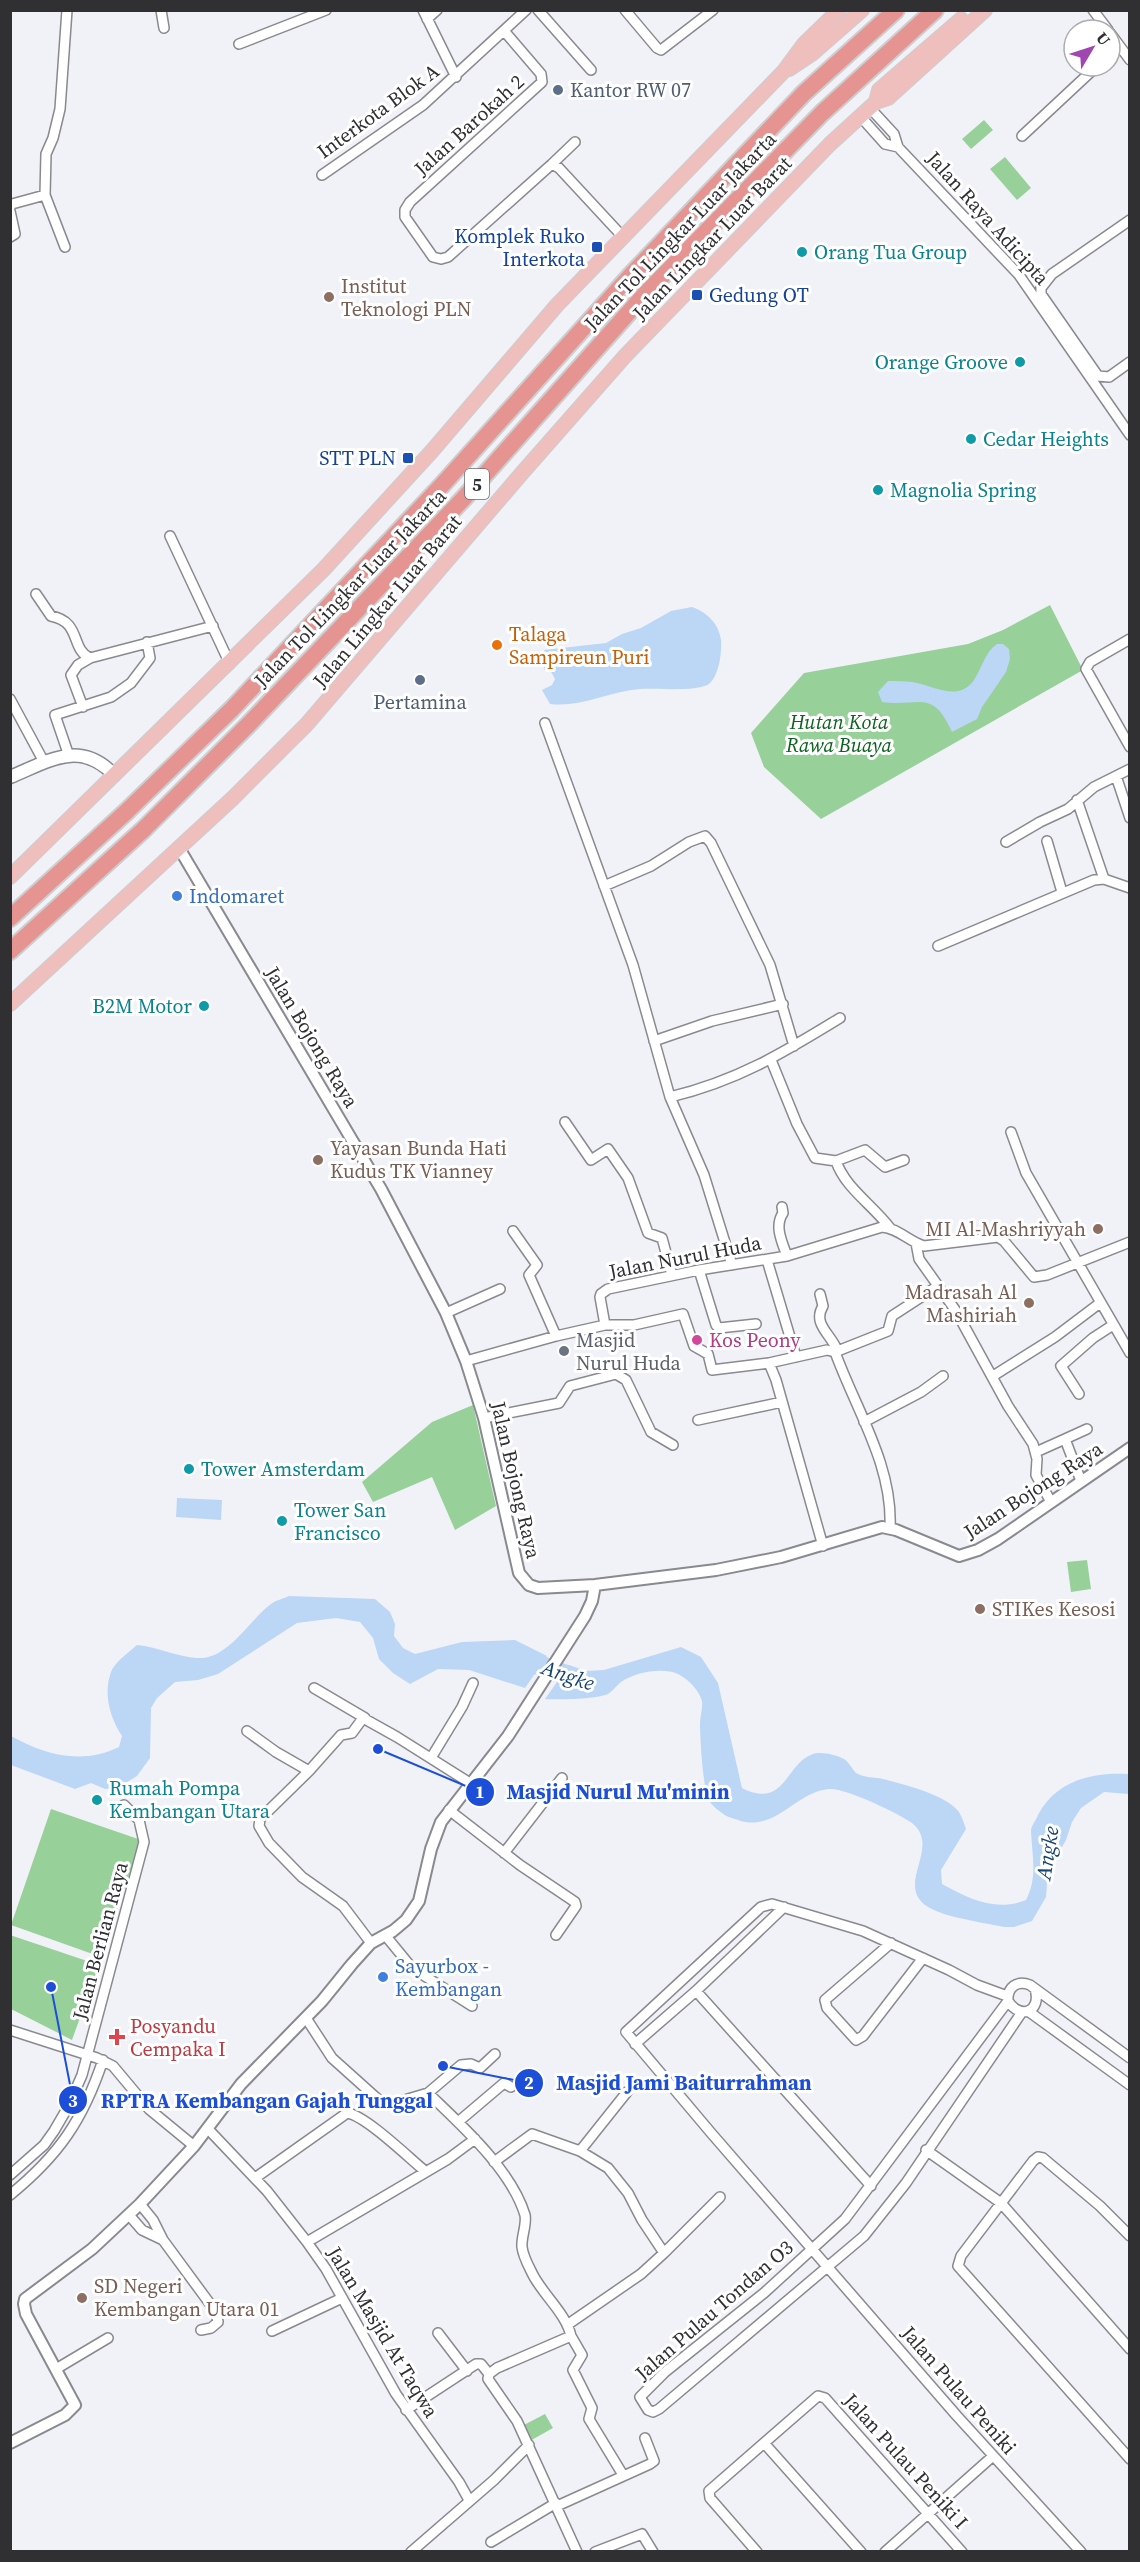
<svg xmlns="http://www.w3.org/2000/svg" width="1140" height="2562" viewBox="0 0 1140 2562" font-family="'Source Serif 4',serif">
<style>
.green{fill:#98d09a}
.water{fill:#bcd6f5}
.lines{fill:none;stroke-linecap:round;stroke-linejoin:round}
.river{stroke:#bcd6f5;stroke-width:20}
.minor-casing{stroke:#898a8f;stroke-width:12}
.tertiary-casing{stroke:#898a8f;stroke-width:14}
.secondary-casing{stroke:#898a8f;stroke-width:15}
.primary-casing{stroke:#cdcdce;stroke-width:16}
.motorway-casing{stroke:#cdcdce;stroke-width:20}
.minor{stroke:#fff;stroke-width:9}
.tertiary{stroke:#fff;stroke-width:10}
.secondary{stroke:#fff;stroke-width:12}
.primary{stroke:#efbfbe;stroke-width:14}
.motorway{stroke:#e59492;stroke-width:16}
.service-dot{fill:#5c6f8a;stroke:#fff;stroke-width:2}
.transit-dot{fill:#1a4fb4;stroke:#fff;stroke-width:2}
.culture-dot{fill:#0f9aa8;stroke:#fff;stroke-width:2}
.education-dot{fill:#8d6e63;stroke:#fff;stroke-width:2}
.food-dot{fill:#e8710a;stroke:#fff;stroke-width:2}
.shop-dot{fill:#3f7fe0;stroke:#fff;stroke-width:2}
.hotel-dot{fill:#d1479c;stroke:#fff;stroke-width:2}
.worship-dot{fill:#6b7280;stroke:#fff;stroke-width:2}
.health-dot{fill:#e0444e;stroke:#fff;stroke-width:2}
.labels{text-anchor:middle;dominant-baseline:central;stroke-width:6;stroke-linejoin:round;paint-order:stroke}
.shield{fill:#fff;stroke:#6e6e70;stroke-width:1.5}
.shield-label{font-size:18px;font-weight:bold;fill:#303033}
.service-label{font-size:20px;fill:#4e5e75;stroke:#fff;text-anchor:start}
.street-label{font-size:20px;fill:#303033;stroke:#fff}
.transit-label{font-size:20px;fill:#164399;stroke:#fff;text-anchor:end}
.culture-label{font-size:20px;fill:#0d838f;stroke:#fff;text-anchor:start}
.education-label{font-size:20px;fill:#785e54;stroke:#fff;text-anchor:start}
.food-label{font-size:20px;fill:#c56008;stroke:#fff;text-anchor:start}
.park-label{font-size:20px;font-style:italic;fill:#0b621d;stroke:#fff}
.shop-label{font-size:20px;fill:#366cbe;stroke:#fff;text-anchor:start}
.worship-label{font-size:20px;fill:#5b616d;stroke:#fff;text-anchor:start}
.hotel-label{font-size:20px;fill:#b23c85;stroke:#fff;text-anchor:start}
.health-label{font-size:20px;fill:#be3a42;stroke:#fff;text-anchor:start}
.water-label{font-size:21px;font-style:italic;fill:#144272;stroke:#fff}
.leader{fill:none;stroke:#1d4ed8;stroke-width:2}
.callout-dot{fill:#1d4ed8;stroke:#fff;stroke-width:2}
.mark-label{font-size:18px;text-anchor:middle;font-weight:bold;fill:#fff}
.callout-label{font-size:21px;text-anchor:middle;font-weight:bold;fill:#1d4ed8;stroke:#fff;stroke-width:6;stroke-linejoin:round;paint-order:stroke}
</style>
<rect width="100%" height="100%" fill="#f1f2f8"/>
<path class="green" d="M984 120 993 130 971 149 962 139Z
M1005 157 1031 188 1017 200 990 169Z
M1050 605 1083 670 821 819 764 767 751 733 804 673 968 644 1003 630Z
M473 1405 496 1506 455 1530 432 1477 373 1502 362 1482 432 1422Z
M1087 1560 1091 1589 1071 1592 1067 1562Z
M51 1809 141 1840 101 1957 11 1925Z
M10 1935 99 1965 72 2040 11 2009Z
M545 2414 553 2428 528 2442 520 2427Z"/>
<path class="water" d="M692 607C707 612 719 624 721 640 722 652 719 676 709 684 697 692 656 688 640 689 610 691 580 708 550 704L542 690 552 685 555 679 550 670H544V650L606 643 622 634 641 628 671 611Z
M997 644H1003L1009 649 1010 659 1006 672 982 707 977 719 952 732C932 688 920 707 882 702L878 692 888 681C896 681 904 681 912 682 933 685 958 703 974 680 982 668 985 652 997 644Z
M177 1498 222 1500 221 1520 176 1517Z
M289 1596 375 1599 390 1612 395 1624 394 1636 403 1648 415 1654 462 1642 515 1640 547 1656 525 1688 469 1670 438 1669 410 1684 393 1673 379 1659 373 1638 360 1622 336 1618 297 1623 218 1674 198 1680 175 1682 157 1698 151 1708 150 1758 137 1776 119 1787 105 1789 91 1783 75 1789 11 1765V1736C45 1755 82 1765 119 1747L122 1736C110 1718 103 1694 111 1672 114 1663 129 1652 137 1645 158 1647 178 1657 197 1658 228 1660 249 1620 271 1604 276 1600 283 1599 289 1596Z
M681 1647 701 1657 718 1683 742 1788C786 1810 785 1763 813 1754 821 1751 837 1755 844 1759 849 1762 852 1769 856 1773 864 1778 875 1777 883 1779 903 1784 947 1795 959 1812 962 1817 964 1823 966 1829L941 1870 942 1884C969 1899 996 1912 1026 1900 1038 1877 1032 1856 1031 1831 1031 1826 1036 1820 1038 1815 1056 1780 1093 1772 1129 1774V1794L1104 1792 1081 1808 1072 1822 1066 1840 1048 1871 1046 1897 1032 1921 1014 1927H1005C989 1924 947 1917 934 1910 888 1889 944 1849 912 1823 900 1814 844 1787 829 1789 795 1792 775 1833 738 1820 733 1818 726 1817 722 1813 718 1810 711 1805 709 1800 703 1790 700 1737 700 1724 700 1717 703 1708 702 1701 699 1690 688 1679 678 1674 663 1667 635 1672 621 1682 617 1685 613 1691 608 1694 597 1699 558 1700 545 1699L569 1665 586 1671 604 1670Z"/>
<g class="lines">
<path class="river" d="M517 1657 585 1682"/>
<g class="minor-casing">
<path id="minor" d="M161 10 164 28
M423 10 456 77
M538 10 591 70
M625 10 657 48 661 50 713 10
M1093 10 1108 30
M427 19 437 10
M505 32 541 74 542 82 410 202 405 210V217L433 257 441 259 448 257 552 164 559 168 623 237
M1110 33 1130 60
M239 44 326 10
M1110 54 1119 45
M870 108 894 134 898 147 1019 275 1130 435
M860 116 885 144 898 147
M1022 136 1097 66
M552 164 575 142
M322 175 423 105 526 10
M10 207 12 204 45 195
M10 211 15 234 10 237
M1130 220 1052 274 1041 288V294L1098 376 1109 377 1130 362
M65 247 45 195 46 154 53 138 60 109 67 10
M170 536 230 664
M36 594 51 616C82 622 70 649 90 658L213 626
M1130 639 1090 662 1086 669 1130 747
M10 699 44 762
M83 707 71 675 78 665 90 658
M545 723 633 965 670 1097 704 1175 732 1265
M69 756 55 715 111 697 131 683 150 658 147 642
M1116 776 1130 818
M1077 800 1104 879
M1047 841 1062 892
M1006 842 1040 822 1068 809 1094 787 1130 769
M604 886 651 866 689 842 705 836 711 843 770 965 794 1046
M938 946 1094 880 1104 879 1130 888
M654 1041 712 1021 783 1004
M771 1060 797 1124 815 1158 836 1161
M670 1097C737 1081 783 1053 840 1018
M565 1122 591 1160 608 1149 628 1178 648 1233 662 1238 672 1275
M1011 1132 1026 1173 1130 1353
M782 1207 783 1213C774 1226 782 1242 787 1256
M890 1228C873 1205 845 1188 836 1161L865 1150 885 1167 904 1160
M513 1231 537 1265 529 1275 556 1336
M916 1243 919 1259 956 1311 1008 1406 1033 1444 1037 1459 1036 1475 1051 1502
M767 1260 796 1357
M699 1270 716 1325 719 1328 756 1324
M820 1294 823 1306C812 1324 831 1334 837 1350
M446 1313 500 1289
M605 1325 600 1297 601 1294 608 1289 699 1270 787 1256 882 1227C898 1228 908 1241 924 1246L998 1237 1004 1241 1034 1277 1047 1275 1130 1242
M835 1352C856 1410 893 1465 890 1528
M466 1361 556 1336 605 1325H634L683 1314 694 1346 708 1354 712 1370 769 1363 776 1380 823 1546
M769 1363 827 1350 835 1352 888 1331 892 1316 938 1286
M993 1376 1055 1337 1100 1303
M1079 1394 1061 1366 1093 1338 1113 1325
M484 1418 559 1403 570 1386 616 1374 626 1380 651 1432 673 1445
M698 1420 782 1402
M864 1422 921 1392 943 1376
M1065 1439 1087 1429
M1036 1452 1065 1439 1081 1481
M314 1688 365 1718
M247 1731 276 1752 309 1771
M431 1758 462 1707 473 1683
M449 1810 520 1865 575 1902 576 1906 556 1935
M504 1853 562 1778
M385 1935 412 1968 472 2006
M371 1943 343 1906 302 1877 269 1843 259 1826 260 1819 309 1771 341 1735 352 1733 363 1718 397 1737 470 1783
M891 1943 825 2000 827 2008 856 2040 863 2036 923 1958
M1035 1989C1042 2012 1020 2020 1008 2001 1007 1987 1017 1980 1030 1985L1130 2058
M696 1991 871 2186
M1007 1996 977 1985 949 1970 863 1931 772 1904 761 1907 626 2032 712 2134 957 2416 1081 2552
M1008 2001 845 2219 764 2293 665 2372 640 2397 648 2410 653 2412 659 2409 864 2236 906 2183 1022 2012
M1028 2011 1130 2085
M306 2018 332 2058 381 2102 391 2104 428 2093C461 2125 511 2169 525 2215 527 2225 521 2237 522 2247 523 2256 528 2265 532 2273 542 2294 566 2313 571 2336L497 2368 489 2374 488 2379 517 2421 577 2552
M10 2030 97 2058 113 2066 149 2109 194 2146
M635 2044 696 1991 784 1907
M428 2093 461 2065 471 2064 480 2068 495 2054
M458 2122 504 2083 511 2087
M208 2129 267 2191 307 2242 326 2269 396 2394 459 2482 469 2500
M926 2150 1001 2203 1130 2349
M580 2151 627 2092
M494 2162 532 2134 580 2151 608 2168 628 2193 642 2220 664 2253 641 2274 567 2325
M10 2175 44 2145 54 2131 68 2107 82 2075 144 1842 139 1820 124 1805
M255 2178 347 2113C365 2115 409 2158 425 2171
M10 2195C59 2155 83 2120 103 2060
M140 2204 153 2220 163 2240 216 2312 218 2322 211 2328 201 2330
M129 2215 142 2230 163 2240
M1130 2236 1100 2206 1043 2158 1038 2157 1033 2161 961 2256 958 2266 1130 2459
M307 2242 448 2159 475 2139
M664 2253 720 2197
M272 2331 342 2298
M438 2333 467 2371
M571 2336 582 2355 573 2370 592 2408 589 2419 623 2475
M56 2369 108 2338
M406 2410 476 2364H481L489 2374
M764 2443 861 2552
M557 2506 650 2464 654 2461 645 2438
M491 2542 556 2503
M411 2552 494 2480 529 2445
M595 2552 642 2534 653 2552
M757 2552 710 2498 709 2491 818 2396 825 2398 962 2552
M885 2552 993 2456"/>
</g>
<g class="tertiary-casing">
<path id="tertiary" d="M179 848 381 1189 446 1313 466 1361 484 1418 519 1573 529 1585 538 1588 595 1585 716 1570 781 1557 882 1527 896 1530 959 1556 978 1550 998 1539 1130 1448
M10 2443 65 2415 75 2405 26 2314 24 2304 25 2299 92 2249 140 2204 194 2146 241 2084 322 2001 352 1964 371 1943 393 1931 406 1920 419 1901 431 1849 441 1822 508 1736 585 1616 592 1601 595 1585"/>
</g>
<g class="secondary-casing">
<path id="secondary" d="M10 777C49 761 80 739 114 775"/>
</g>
<g class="primary-casing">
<path id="primary" d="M789 69 813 53 862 10
M876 102 879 90 961 19
M10 877 324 569 432 451 557 305 784 71 804 44 839 10
M10 1004 233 798 307 724 522 473 625 356 830 144 876 102 888 98 985 10"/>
</g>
<g class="motorway-casing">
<path id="motorway" d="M10 918 126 812 232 709 443 484 631 275 804 93 896 10
M10 951 143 830 249 724 464 498 645 294 822 113 935 10"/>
</g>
<use href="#minor" class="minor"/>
<use href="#tertiary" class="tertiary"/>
<use href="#secondary" class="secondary"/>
<use href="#primary" class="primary"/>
<use href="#motorway" class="motorway"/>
</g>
<g class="service-dot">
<circle cx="558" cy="90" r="6"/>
<circle cx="420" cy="680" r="6"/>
</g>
<g class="transit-dot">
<rect x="591" y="241" width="12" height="12" rx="3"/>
<rect x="691" y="289" width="12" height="12" rx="3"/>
<rect x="402" y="452" width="12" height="12" rx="3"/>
</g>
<g class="culture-dot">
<circle cx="802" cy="252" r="6"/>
<circle cx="1020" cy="362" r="6"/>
<circle cx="971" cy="439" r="6"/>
<circle cx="878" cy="490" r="6"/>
<circle cx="204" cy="1006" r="6"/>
<circle cx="189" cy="1469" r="6"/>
<circle cx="282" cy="1521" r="6"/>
<circle cx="97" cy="1800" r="6"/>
</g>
<g class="education-dot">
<circle cx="329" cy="297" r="6"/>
<circle cx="318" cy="1160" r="6"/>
<circle cx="1098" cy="1229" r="6"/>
<circle cx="1029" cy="1303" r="6"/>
<circle cx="980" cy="1609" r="6"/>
<circle cx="82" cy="2298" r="6"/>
</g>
<circle class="food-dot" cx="497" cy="645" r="6"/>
<g class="shop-dot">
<circle cx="177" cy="896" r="6"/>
<circle cx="383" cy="1977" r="6"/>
</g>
<circle class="hotel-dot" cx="697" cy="1340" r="6"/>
<circle class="worship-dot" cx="564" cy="1351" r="6"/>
<path class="health-dot" d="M114 2028h6v6h6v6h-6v6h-6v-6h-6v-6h6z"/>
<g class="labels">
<rect class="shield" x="465" y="469" width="24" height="30" rx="4.5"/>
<g class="shield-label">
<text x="477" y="484">5</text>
</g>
<g class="service-label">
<text x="570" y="90">Kantor RW 07</text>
<text x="420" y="702" text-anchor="middle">Pertamina</text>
</g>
<g class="street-label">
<text transform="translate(378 111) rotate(-36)">Interkota Blok A</text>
<text transform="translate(469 125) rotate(-42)">Jalan Barokah 2</text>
<text transform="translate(988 218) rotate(48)">Jalan Raya Adicipta</text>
<text transform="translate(680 231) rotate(-46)">Jalan Tol Lingkar Luar Jakarta</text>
<text transform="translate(712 238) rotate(-46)">Jalan Lingkar Luar Barat</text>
<text transform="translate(350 588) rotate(-46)">Jalan Tol Lingkar Luar Jakarta</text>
<text transform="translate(387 601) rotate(-50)">Jalan Lingkar Luar Barat</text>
<text transform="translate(312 1037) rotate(59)">Jalan Bojong Raya</text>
<text transform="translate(685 1257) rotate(-11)">Jalan Nurul Huda</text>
<text transform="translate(516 1480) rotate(77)">Jalan Bojong Raya</text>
<text transform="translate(1033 1490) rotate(-33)">Jalan Bojong Raya</text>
<text transform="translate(100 1941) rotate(-75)">Jalan Berlian Raya</text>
<text transform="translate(714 2310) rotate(-41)">Jalan Pulau Tondan O3</text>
<text transform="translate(383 2332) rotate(59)">Jalan Masjid At Taqwa</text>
<text transform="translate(959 2390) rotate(49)">Jalan Pulau Peniki</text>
<text transform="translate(906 2461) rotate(48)">Jalan Pulau Peniki I</text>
</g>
<g class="transit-label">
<text x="585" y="236">Komplek Ruko<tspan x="585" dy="23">Interkota</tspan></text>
<text x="709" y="295" text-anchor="start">Gedung OT</text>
<text x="396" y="458">STT PLN</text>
</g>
<g class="culture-label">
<text x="814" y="252">Orang Tua Group</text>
<text x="1008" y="362" text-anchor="end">Orange Groove</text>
<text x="983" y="439">Cedar Heights</text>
<text x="890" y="490">Magnolia Spring</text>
<text x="192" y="1006" text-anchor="end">B2M Motor</text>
<text x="201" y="1469">Tower Amsterdam</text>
<text x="294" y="1510">Tower San<tspan x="294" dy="23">Francisco</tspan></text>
<text x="109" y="1788">Rumah Pompa<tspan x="109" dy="23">Kembangan Utara</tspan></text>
</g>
<g class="education-label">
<text x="341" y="286">Institut<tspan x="341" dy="23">Teknologi PLN</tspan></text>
<text x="330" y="1148">Yayasan Bunda Hati<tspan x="330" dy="23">Kudus TK Vianney</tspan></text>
<text x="1086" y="1229" text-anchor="end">MI Al-Mashriyyah</text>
<text x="1017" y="1292" text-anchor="end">Madrasah Al<tspan x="1017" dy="23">Mashiriah</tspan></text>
<text x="992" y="1609">STIKes Kesosi</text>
<text x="94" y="2286">SD Negeri<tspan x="94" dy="23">Kembangan Utara 01</tspan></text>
</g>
<g class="food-label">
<text x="509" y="634">Talaga<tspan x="509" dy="23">Sampireun Puri</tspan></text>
</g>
<g class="park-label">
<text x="839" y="722">Hutan Kota<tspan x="839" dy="23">Rawa Buaya</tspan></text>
</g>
<g class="shop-label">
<text x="189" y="896">Indomaret</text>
<text x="395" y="1966">Sayurbox -<tspan x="395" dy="23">Kembangan</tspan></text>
</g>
<g class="worship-label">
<text x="576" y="1340">Masjid<tspan x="576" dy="23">Nurul Huda</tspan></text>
</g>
<g class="hotel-label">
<text x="709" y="1340">Kos Peony</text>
</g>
<g class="health-label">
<text x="130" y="2026">Posyandu<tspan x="130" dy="23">Cempaka I</tspan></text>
</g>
<g class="water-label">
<text transform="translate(568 1675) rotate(19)">Angke</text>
<text transform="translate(1047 1853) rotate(-81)">Angke</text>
</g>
</g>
<path class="leader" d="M378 1749L480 1792M443 2066L529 2083M51 1987L73 2100"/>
<g class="callout-dot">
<circle cx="378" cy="1749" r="6"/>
<circle cx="443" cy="2066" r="6"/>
<circle cx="51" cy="1987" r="6"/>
<circle cx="480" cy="1792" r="15"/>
<circle cx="529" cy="2083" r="15"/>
<circle cx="73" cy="2100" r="15"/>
</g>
<g class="mark-label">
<text x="480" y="1798">1</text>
<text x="529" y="2089">2</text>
<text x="73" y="2107">3</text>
</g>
<g class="callout-label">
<text x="618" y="1799">Masjid Nurul Mu'minin</text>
<text x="684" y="2090">Masjid Jami Baiturrahman</text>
<text x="267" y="2108">RPTRA Kembangan Gajah Tunggal</text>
</g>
<rect width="1140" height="2562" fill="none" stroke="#303033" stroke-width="24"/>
<g transform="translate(1092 48) rotate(51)"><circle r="28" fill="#ffffff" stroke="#acacad" stroke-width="1.5"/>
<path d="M0-4.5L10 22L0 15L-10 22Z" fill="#9f46b1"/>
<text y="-9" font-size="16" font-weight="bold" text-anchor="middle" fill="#303033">U</text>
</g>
</svg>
